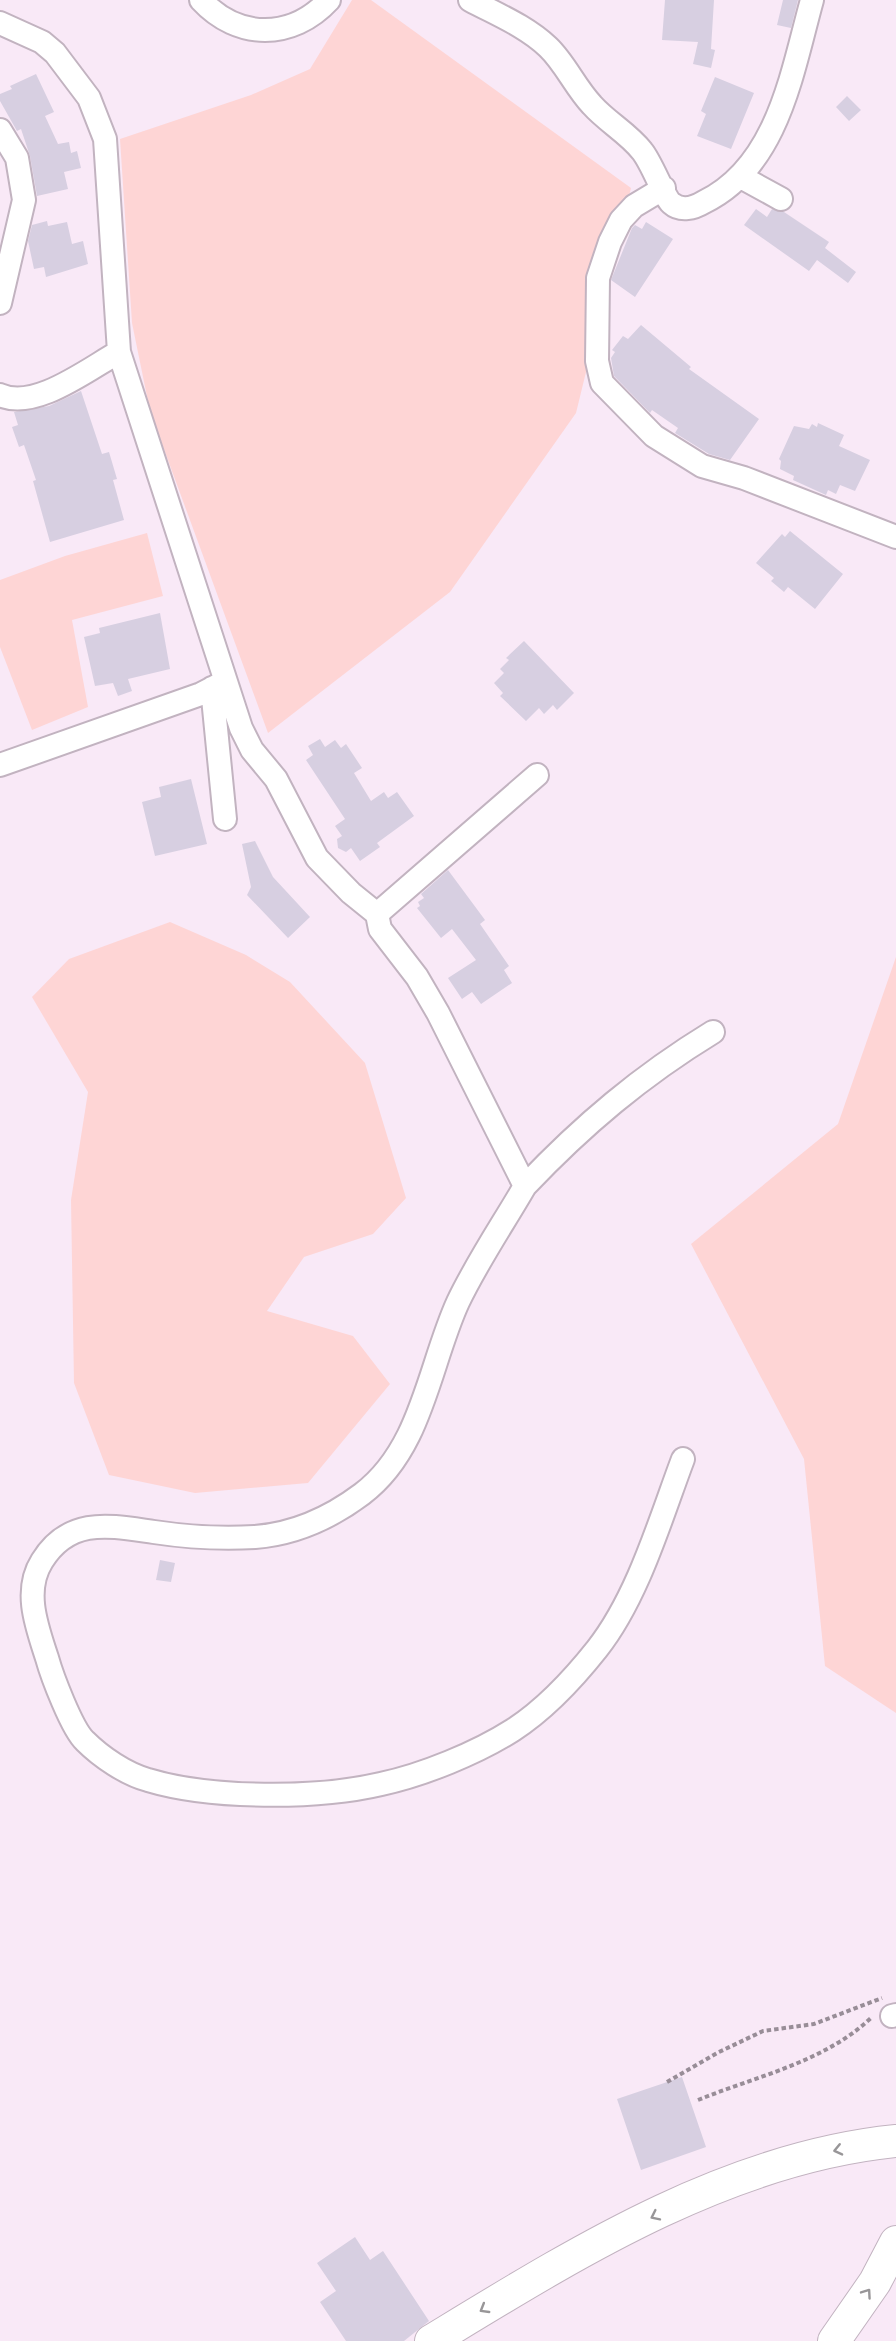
<svg xmlns="http://www.w3.org/2000/svg" width="896" height="2341" viewBox="0 0 896 2341" font-family="'Open Sans',sans-serif">
<style>
.green{fill:#fed5d5}
.building{fill:#d7cfe1}
.lines{fill:none;stroke-linecap:round;stroke-linejoin:round}
.street-casing{stroke:#c2b3c0;stroke-width:26}
.secondary-casing{stroke:#c2b3c0;stroke-width:34}
.path{stroke:#988d97;stroke-width:4;stroke-dasharray:4.5 3;stroke-linecap:butt}
.street{stroke:#fff;stroke-width:22}
.secondary{stroke:#fff;stroke-width:32}
.oneway{stroke:#989698}
</style>
<rect width="100%" height="100%" fill="#f9e9f7"/>
<path class="green" d="M352 0H371L631 188 576 413 450 592 268 733 150 411 132 323 120 139 251 95 310 69Z
M147 533 163 596 72 620 88 707 32 730 0 647V580L65 556Z
M170 922 246 955 290 982 365 1063 406 1198 373 1234 304 1257 267 1311 353 1336 390 1384 308 1483 195 1493 109 1475 74 1383 71 1200 88 1092 32 997 69 959Z
M896 957V1713L825 1666 804 1459 691 1244 838 1124Z"/>
<path class="building" d="M665 0H714L711 49 715 50 711 68 693 64 698 42 662 40Z
M783 0H798L791 28 777 25Z
M36 74 54 112 45 116 58 144 69 142 71 153 77 151 81 168 64 172 68 189 37 196 30 156 21 129 17 131 0 101V94L12 89 10 86Z
M715 77 754 93 731 149 697 136 706 114 701 111Z
M847 96 861 110 849 121 836 107Z
M756 209 767 217 772 209 784 212 829 242 825 248 856 272 848 283 817 260 809 271 744 225Z
M47 221 48 226 67 222 72 244 83 241 88 264 46 277 44 267 34 269 28 241 32 225Z
M646 222 673 239 635 297 611 280 632 228 635 225 642 229Z
M641 325 691 367 689 369 759 419 730 460 709 454 675 433 678 428 652 410 650 413 614 376 611 358 615 352 612 350 623 336 628 339Z
M81 391 102 454 109 452 117 479 113 480 124 520 50 542 33 481 36 480 24 445 19 447 12 427 18 425 14 412 49 406Z
M818 423 844 435 839 446 870 460 855 491 840 485 836 494 828 490 826 495 793 480 794 476 780 469 781 461 779 459 794 426 809 429 812 424 817 427Z
M790 531 843 574 815 609 788 587 784 592 771 581 774 578 756 563 782 534 785 537Z
M160 613 170 669 128 679 132 691 118 696 113 683 95 686 84 637 100 633 99 628Z
M524 641 574 693 557 710 553 705 544 714 539 708 526 721 500 696 503 693 494 683 504 673 500 669 509 660 506 658Z
M320 739 325 747 335 740 341 748 346 744 362 768 354 773 371 801 384 792 388 798 397 792 414 816 377 843 380 847 360 861 351 848 346 852 338 848 337 839 342 836 335 826 345 819 306 760 313 755 308 746Z
M191 779 207 844 155 856 142 802 161 797 159 787Z
M255 841 273 877 310 917 288 938 247 895 251 887 242 844Z
M448 870 485 920 480 924 509 966 504 970 512 983 481 1004 472 992 462 999 448 978 476 960 452 929 441 938 417 908 420 906 418 902 424 898 421 894Z
M160 1560 175 1563 171 1582 156 1580Z
M682 2077 706 2147 641 2170 617 2099Z
M355 2237 370 2260 383 2251 429 2321 404 2341H346L320 2302 336 2291 317 2263Z"/>
<g class="lines">
<g class="street-casing">
<path id="street" d="M201 0C238 40 292 40 329 0
M470 0C496 14 526 26 548 47 565 63 575 87 592 105 607 122 628 133 642 151 652 163 664 197 671 203 681 212 694 208 704 202 778 166 792 72 812 0
M0 23 42 42 55 53 89 98 105 139 119 352 241 728 252 750 276 779 317 858 351 893 377 914 380 929 417 977 438 1013 525 1186C503 1224 477 1262 458 1302 429 1365 422 1449 362 1494 330 1518 295 1534 255 1537 222 1539 187 1537 154 1532 111 1526 70 1516 42 1561 23 1591 37 1627 47 1658 52 1676 72 1729 85 1741 101 1757 126 1774 148 1780 211 1799 317 1799 381 1784 423 1775 477 1753 513 1730 544 1710 574 1678 597 1649 638 1597 660 1520 683 1459
M0 130 17 158 24 200 0 303
M741 177 781 199
M664 188 634 206 621 220 610 242 598 278 597 361 602 383 654 436 702 466 744 478 896 537
M0 395C35 411 88 369 119 352
M212 688 225 819
M0 765 201 694 224 682
M377 914 537 775
M525 1186C583 1125 641 1076 713 1032
M892 2016 896 2015"/>
</g>
<g class="secondary-casing">
<path id="secondary" d="M431 2341C574 2254 726 2158 896 2141
M834 2341 875 2282 896 2242"/>
</g>
<path class="path" d="M667 2082 717 2053 763 2031 814 2024 882 1998
M698 2100C757 2076 825 2062 872 2017"/>
<use href="#street" class="street"/>
<use href="#secondary" class="secondary"/>
</g>
<defs><path id="oneway-chevron" d="M-2-3.5L2.5 0L-2 3.5" fill="none" stroke-width="1.6" stroke-linecap="round" stroke-linejoin="round" transform="scale(1.5)"/></defs>
<g class="oneway">
<use href="#oneway-chevron" transform="translate(838 2150) rotate(167)"/>
<use href="#oneway-chevron" transform="translate(655 2216) rotate(154)"/>
<use href="#oneway-chevron" transform="translate(867 2293) rotate(-55)"/>
<use href="#oneway-chevron" transform="translate(484 2309) rotate(149)"/>
</g>
</svg>
